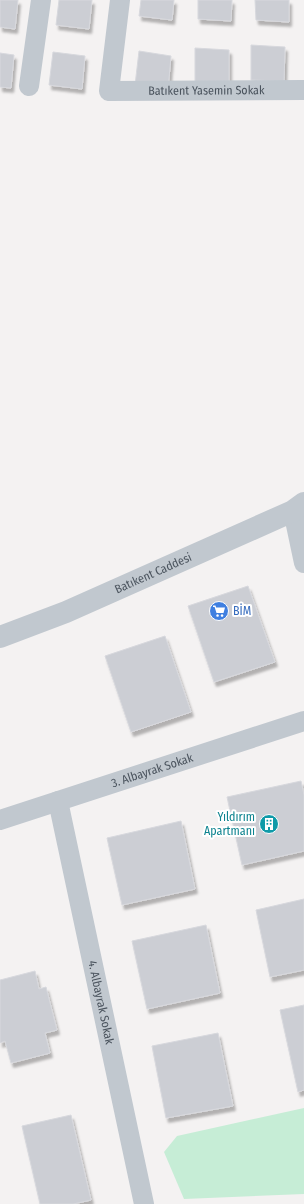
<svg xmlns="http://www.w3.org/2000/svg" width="304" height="1204" viewBox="0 0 304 1204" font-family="'Fira Sans Condensed',sans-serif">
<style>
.green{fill:#c6edd6}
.building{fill:#ccced4;stroke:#d7d8dd;filter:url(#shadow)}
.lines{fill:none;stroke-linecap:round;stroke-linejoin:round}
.minor{stroke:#c1c8cf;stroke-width:20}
.tertiary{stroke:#c1c8cf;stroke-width:22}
.labels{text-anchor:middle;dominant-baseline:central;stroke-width:4;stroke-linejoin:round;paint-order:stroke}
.street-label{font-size:12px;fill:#4b545e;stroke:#fff}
.shop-label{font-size:12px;fill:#366cbe;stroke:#fff;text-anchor:start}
.culture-label{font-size:12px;fill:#0d838f;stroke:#fff;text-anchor:end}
</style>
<defs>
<filter id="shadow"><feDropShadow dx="2.5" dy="4.5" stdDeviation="1" flood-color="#0004"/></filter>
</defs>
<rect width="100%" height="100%" fill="#f4f2f2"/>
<path class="green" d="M304 1108V1194L184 1199 164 1152 177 1136Z"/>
<path class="building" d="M0 0H18L15 29 0 27Z
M59 0H92L89 29 56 25Z
M141 0H174L172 20 139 16Z
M198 0H232L231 21 198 19Z
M255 0H289V22L256 20Z
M251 45 285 47 284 81 251 80Z
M195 48 229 50V84L195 83Z
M139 51 171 56 168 89 135 85Z
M53 52 85 56 82 89 49 85Z
M0 53 14 55 11 88 0 87Z
M248 586 275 662 214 682 188 606Z
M165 636 191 712 131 732 105 656Z
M301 781 304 795V851L242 865 227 797Z
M181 821 195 889 122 905 107 838Z
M304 899V970L270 977 256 910Z
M206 925 220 993 147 1009 132 941Z
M35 971 39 989 46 987 57 1030 45 1033 50 1053 11 1063 5 1041 0 1043V980Z
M304 1005V1090L298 1092 280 1010Z
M218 1033 233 1106 166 1118 152 1046Z
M71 1115 91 1200 73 1204H40L22 1126Z"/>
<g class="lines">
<g class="minor">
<path id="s1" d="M120 0 109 91 304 90"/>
<path d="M29 86 41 0"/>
<path d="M293 511 304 563"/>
<path id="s2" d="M58 801 144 1204"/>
<path id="s3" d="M0 820 304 721"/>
</g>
<path class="tertiary" id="s4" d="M0 637 66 612 293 511 304 503"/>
</g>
<defs>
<g id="supermarket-disc" transform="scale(1)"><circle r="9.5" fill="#3f7fe0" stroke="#fff"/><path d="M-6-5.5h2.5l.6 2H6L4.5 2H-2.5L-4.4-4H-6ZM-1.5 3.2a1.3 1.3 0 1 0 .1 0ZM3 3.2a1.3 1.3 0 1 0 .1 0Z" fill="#fff"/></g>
<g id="building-disc" transform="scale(1)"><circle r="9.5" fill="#0f9aa8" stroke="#fff"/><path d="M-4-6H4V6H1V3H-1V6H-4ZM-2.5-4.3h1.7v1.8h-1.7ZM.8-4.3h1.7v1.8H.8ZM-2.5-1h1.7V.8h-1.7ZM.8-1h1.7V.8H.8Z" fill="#fff"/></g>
</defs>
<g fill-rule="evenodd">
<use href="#supermarket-disc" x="219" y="611"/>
<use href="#building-disc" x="269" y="824"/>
</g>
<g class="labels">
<g class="street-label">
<text stroke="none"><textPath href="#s1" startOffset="189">Batıkent Yasemin Sokak</textPath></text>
<text stroke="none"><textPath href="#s4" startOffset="166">Batıkent Caddesi</textPath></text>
<text stroke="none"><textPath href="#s3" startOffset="160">3. Albayrak Sokak</textPath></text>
<text stroke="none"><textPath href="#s2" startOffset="206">4. Albayrak Sokak</textPath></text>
</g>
<g class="shop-label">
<text x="233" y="611">BİM</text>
</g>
<g class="culture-label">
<text x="255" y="817">Yıldırım<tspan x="255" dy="14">Apartmanı</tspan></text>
</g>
</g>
</svg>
